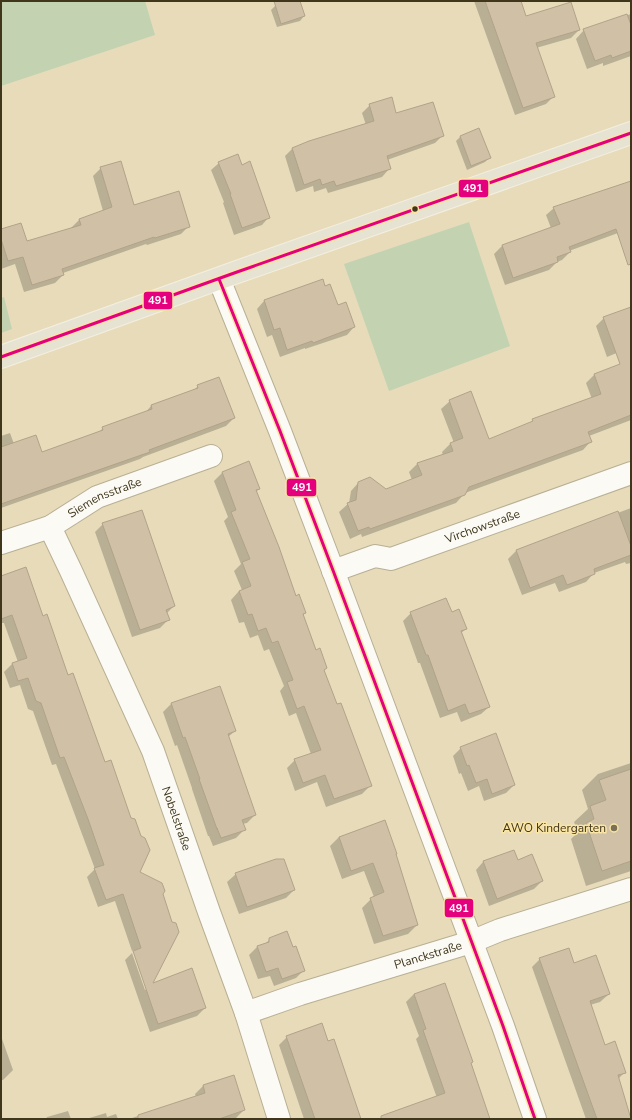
<svg xmlns="http://www.w3.org/2000/svg" width="632" height="1120" viewBox="0 0 632 1120" font-family="'Nunito Sans',sans-serif">
<style>
.green{fill:#c3d3b2}
.shadow{fill:#0003}
.building{fill:#d0c1a6;stroke:#b1a38a}
.lines{fill:none;stroke-linecap:round;stroke-linejoin:round}
.minor-casing{stroke:#b8af94;stroke-width:24}
.major-casing{stroke:#f4efe0;stroke-width:24}
.minor{stroke:#fbfaf4;stroke-width:22}
.major{stroke:#e7e3d3;stroke-width:22}
.bus-1-casing{stroke:#fbe5a5;stroke-width:6}
.bus-1{stroke:#e5007d;stroke-width:3}
.bus-dot{fill:#3f361c;stroke:#fbe5a5;stroke-width:1.5}
.poi-dot{fill:#7a7053;stroke:#fbe5a5;stroke-width:1.5}
.labels{text-anchor:middle;dominant-baseline:central;stroke-width:3;stroke-linejoin:round;paint-order:stroke}
.street-label{font-size:12px;fill:#3f361c;stroke:#fbe5a5}
.poi-label{font-size:12px;fill:#3f361c;stroke:#fbe5a5;text-anchor:end}
.line-badge{stroke:#fbe5a5;stroke-width:1.5}
.badge-label{font-size:11px;text-anchor:middle;font-weight:bold;fill:#fff}
</style>
<rect width="100%" height="100%" fill="#e7dbb9"/>
<path class="green" d="M1 1H145L155 35 1 86Z
M469 222 510 346 389 391 344 264Z
M4 297 12 329 1 333V298Z"/>
<path class="shadow" d="M289 1H299L304 16 300 21 277 27 271 10 276 5Z
M474 1H520L525 17 579 30 571 38 536 48 554 96 546 104 515 115Z
M631 14V56L603 66V63L587 69 576 39 584 30Z
M370 105 396 115 442 136 435 143 387 160 389 169 382 177 328 193 326 188 314 192 313 186 296 192 285 156 293 148 366 125 362 113Z
M460 137 489 158 485 162 467 170 456 141Z
M219 163 241 166 269 217 262 225 234 235 223 203 224 202 211 170Z
M101 168 134 206 189 226 181 234 147 245 146 244 63 273V275L55 283 24 292 15 264 1 269V230L26 243 72 229 71 228 79 220 103 211 93 176Z
M631 182V226L618 233 569 251 570 252 562 260 557 262 549 270 505 285 494 254 502 246 551 228 546 215 554 208Z
M323 280 325 287 337 306 354 327 347 335 305 349V348L280 357 272 335 267 337 257 309 264 301Z
M631 308V347L607 357 596 326 604 318Z
M625 363 631 380V420L589 436 591 441 583 450 465 493 456 503 362 537 361 534 350 539 339 512 349 503 351 491 359 482 386 490 412 480 409 472 418 463 443 455 442 452 450 444 454 443 441 409 450 401 488 440 529 424 533 420 592 399 586 383 594 375Z
M198 386 234 418 226 426 143 457 140 459 1 508V436L10 433 14 444 41 453 98 433 103 428 145 413 151 406 193 391Z
M249 462 259 489 256 492 295 597 305 613 302 616 316 651 326 668 323 671 370 786 362 794 326 807 317 782 295 791 287 768 295 760 311 754 296 713 289 716 280 691 284 686 269 649 264 651 258 635 250 638 244 622 239 623 231 600 239 591 242 590 234 571 241 564 224 521 228 517 214 481 222 473Z
M631 508V563L626 564 625 562 594 573 586 582 559 592 555 583 522 595 508 559 516 551Z
M103 524 174 606 166 614 168 620 160 628 132 637 95 532Z
M1 577 43 617 139 873 162 894 151 984 205 1008 197 1016 150 1032 125 960 132 953 145 990 147 989 134 950 132 951 115 901 98 907 87 877 95 869 56 764 52 765 33 711 28 709 20 685 10 688 4 672 12 664 18 662 4 623H1Z
M411 613 466 629 461 633 489 707 481 714 461 722 457 712 440 718 420 663H418L403 621Z
M171 704 235 731 228 737 255 815 247 823 242 824 244 830 236 838 213 846 209 836H208L192 789V788L177 745 175 746 163 712Z
M461 748 514 785 506 793 484 801 479 786 468 791 461 773 459 774 453 756Z
M631 763V871L586 886 571 839 578 832 574 822 588 809 582 790 598 774Z
M384 822 395 854 417 925 408 934 374 944 362 908 371 899 374 897 364 871 342 879 330 846 339 837Z
M517 861 542 881 534 889 489 906 476 870 483 862Z
M236 874 294 890 286 898 239 914 227 882Z
M270 939 292 948 304 970 296 978 274 986 270 976 258 979 249 955 257 947 264 945Z
M540 959 574 964 609 994 600 1002 590 1005 605 1046 625 1072 618 1079 630 1119H586L532 967Z
M414 994 470 1063 489 1119H408L437 1098 416 1039 419 1036 406 1002Z
M1 1036 13 1070 3 1080H1Z
M287 1037 328 1042 360 1119H304L279 1045Z
M233 1076 244 1110 236 1118 129 1119 196 1097 195 1094 203 1086Z
M68 1111 71 1119H46L47 1117Z
M106 1113 107 1117 116 1114 118 1119H86Z"/>
<path class="building" d="M274 1H300L305 16 281 24Z
M485 1H521L526 16 571 2 580 30 536 43 555 97 523 108Z
M627 14 631 25V51L612 58 611 55 595 61 583 29Z
M392 97 396 113 433 102 444 136 387 156 391 169 336 186 334 181 322 185 320 179 304 185 292 148 309 141 374 121 369 104Z
M479 128 491 158 471 166 460 136Z
M238 154 242 165 250 161 270 218 242 228 230 194H231L218 162Z
M121 161 134 205 179 191 190 227 155 238 154 237 62 269 64 275 32 285 23 257 8 261 1 239V229L21 223 27 241 81 225 79 219 112 207 100 167Z
M631 181V264L628 265 616 229 569 247 571 252 557 257 558 262 513 278 502 245 560 224 553 207Z
M323 279 325 286 330 284 338 305 346 302 355 327 313 343 312 341 287 350 280 328 274 330 264 300Z
M631 307V415L588 432 592 442 469 487 465 495 370 529 369 527 358 531 347 503 356 500 358 482 370 477 386 489 422 475 417 463 453 451 450 443 463 438 449 400 471 391 489 439 533 421 532 419 601 394 594 374 620 364 603 317Z
M219 377 235 418 149 450 150 452 1 504V447L36 435 42 452 103 430 102 427 152 409 151 405 198 388 197 385Z
M249 461 260 489 256 490 279 547 296 596 299 594 306 613 303 614 316 650 320 648 327 668 324 670 337 704 341 703 372 786 334 799 325 775 303 783 294 759 321 750 304 706 297 709 287 682 293 680 278 641 272 643 266 628 258 631 252 614 248 615 239 591 251 586 242 562 250 559 231 512 236 510 222 472Z
M142 510 175 606 166 610 170 620 140 630 102 523Z
M618 511 631 546V555L594 569 595 574 567 585 563 575 530 588 516 550Z
M26 567 43 616 47 614 68 675 73 673 105 762 111 760 131 818 135 819 141 836 145 838 150 850 140 872 162 883 165 891 163 894 172 922 176 923 179 932 153 983 192 968 206 1008 158 1024 133 951 141 948 123 894 106 900 94 868 104 865 88 819 64 757 60 758 41 703 36 701 28 678 18 681 12 663 27 658 12 615 1 619V576Z
M446 598 452 612 459 609 467 629 461 631 490 707 469 714 465 704 448 711 428 655H426L410 612Z
M220 686 236 731 228 734 256 815 242 820 246 830 221 838 217 828V829L199 779H200L185 737 183 738 171 703Z
M496 733 515 785 492 794 487 779 476 783 469 765 467 766 460 747Z
M631 769V861L602 871 586 823 594 819 590 806 606 800 599 780Z
M385 820 397 854H396L418 925 383 936 370 898 384 892 373 863 351 871 339 837Z
M514 850 518 860 532 854 543 881 497 899 483 861Z
M276 859H284L295 890 247 907 235 873Z
M287 931 293 947 296 946 305 971 282 979 278 968 266 972 257 946 269 942V938Z
M569 948 574 963 596 955 610 994 590 1001 605 1045 615 1041 626 1073 618 1075 631 1119H597L539 958Z
M445 983 473 1062 471 1063 490 1119H381V1116L445 1093 423 1030 426 1029 414 994Z
M322 1023 328 1041 334 1039 361 1119H315L286 1036Z
M234 1075 245 1110 219 1119H138V1115L205 1093 203 1085Z"/>
<g class="lines">
<g class="minor-casing">
<g id="minor">
<path d="M219 279 280 431 334 573 503 1026 535 1119"/>
<path id="s1" d="M50 527 71 571 153 751 209 912 246 1013 279 1119"/>
<path id="s2" d="M1 543 50 527 97 497 211 456"/>
<path id="s3" d="M333 571 375 556 391 559 631 473"/>
<path id="s4" d="M246 1013 300 994 471 942 500 930 631 889"/>
</g>
</g>
<g class="major-casing">
<path id="major" d="M1 357 237 272 631 133"/>
</g>
<use href="#minor" class="minor"/>
<use href="#major" class="major"/>
<g class="bus-1-casing">
<path id="bus-1" d="M219 279 280 431 334 573 503 1026 535 1119
M1 357 237 272 631 133"/>
</g>
<use href="#bus-1" class="bus-1"/>
</g>
<circle class="bus-dot" cx="415" cy="209" r="3.5"/>
<circle class="poi-dot" cx="614" cy="828" r="4"/>
<g class="labels">
<g class="street-label">
<text stroke="none"><textPath href="#s2" startOffset="114">Siemensstraße</textPath></text>
<text stroke="none"><textPath href="#s3" startOffset="158">Virchowstraße</textPath></text>
<text stroke="none"><textPath href="#s1" startOffset="318">Nobelstraße</textPath></text>
<text stroke="none"><textPath href="#s4" startOffset="191">Planckstraße</textPath></text>
</g>
<g class="poi-label">
<text x="606" y="828">AWO Kindergarten</text>
</g>
</g>
<g class="line-badge">
<rect x="458" y="179" width="31" height="19" rx="4" fill="#e5007d"/>
<rect x="143" y="291" width="30" height="19" rx="4" fill="#e5007d"/>
<rect x="286" y="478" width="31" height="19" rx="4" fill="#e5007d"/>
<rect x="444" y="898" width="30" height="20" rx="4" fill="#e5007d"/>
</g>
<g class="badge-label">
<text x="473" y="192">491</text>
<text x="158" y="304">491</text>
<text x="302" y="491">491</text>
<text x="459" y="912">491</text>
</g>
<rect width="632" height="1120" fill="none" stroke="#3f361c" stroke-width="4"/>
</svg>
